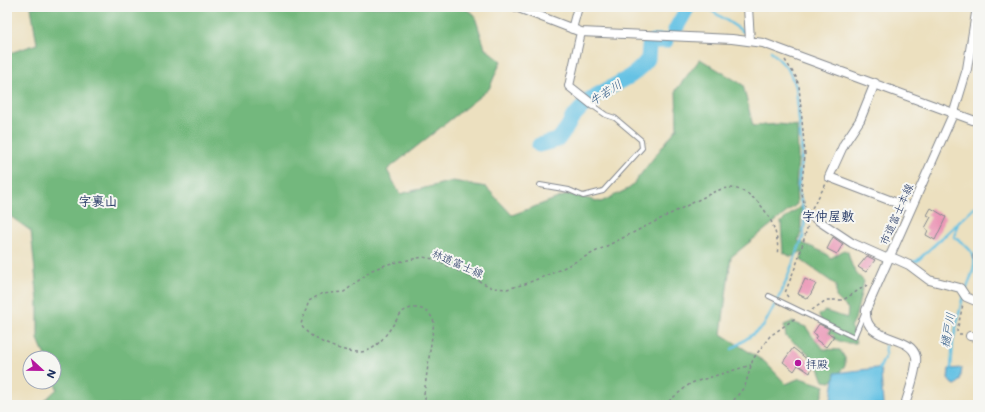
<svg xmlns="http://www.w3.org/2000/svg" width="985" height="412" viewBox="0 0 985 412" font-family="Mali,'Klee One',sans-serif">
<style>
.forest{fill:#73b87d;stroke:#47746e}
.water{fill:#66c2e4;stroke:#4078a1}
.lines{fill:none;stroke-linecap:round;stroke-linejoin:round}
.stream{stroke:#66c2e4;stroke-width:2.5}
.river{stroke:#66c2e4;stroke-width:15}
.building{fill:#eb98b7}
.service-casing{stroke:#84888e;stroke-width:6}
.minor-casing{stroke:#84888e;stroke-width:10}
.path{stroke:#84888e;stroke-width:1.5;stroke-dasharray:3 3;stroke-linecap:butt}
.service{stroke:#fff;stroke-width:4}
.minor{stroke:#fff;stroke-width:8}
.poi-dot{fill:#b5179e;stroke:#f6f6f2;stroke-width:1.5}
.labels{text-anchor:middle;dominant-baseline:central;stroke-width:4;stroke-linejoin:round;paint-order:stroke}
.street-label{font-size:11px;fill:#1b2f5e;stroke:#f6f6f2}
.poi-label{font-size:11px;fill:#1b2f5e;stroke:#f6f6f2;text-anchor:start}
.water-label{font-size:12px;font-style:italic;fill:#325b86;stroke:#f6f6f2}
.quarter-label{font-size:13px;font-weight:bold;fill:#1b2f5e;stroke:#f6f6f2}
</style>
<rect width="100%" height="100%" fill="#f6f6f2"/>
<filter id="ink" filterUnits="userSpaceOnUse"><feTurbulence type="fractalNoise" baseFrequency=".025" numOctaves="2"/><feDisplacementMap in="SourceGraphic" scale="8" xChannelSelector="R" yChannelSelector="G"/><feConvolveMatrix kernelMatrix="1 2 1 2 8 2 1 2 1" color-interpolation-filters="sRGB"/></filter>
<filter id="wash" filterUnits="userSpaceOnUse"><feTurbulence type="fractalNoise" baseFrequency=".012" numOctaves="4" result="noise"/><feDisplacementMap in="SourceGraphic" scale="16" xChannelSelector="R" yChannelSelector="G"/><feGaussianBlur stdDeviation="0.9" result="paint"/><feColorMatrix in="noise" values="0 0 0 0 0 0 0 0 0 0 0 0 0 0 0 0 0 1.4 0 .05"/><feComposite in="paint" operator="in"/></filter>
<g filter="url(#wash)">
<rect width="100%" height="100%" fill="#ece0bf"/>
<path class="forest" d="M31 7H462L474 14 485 48 501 61 489 89 387 170 400 194 453 181 486 187 512 215 569 194 601 202 630 188 677 128 676 90 700 59 743 85 753 126 778 124 797 126 798 158 796 187 797 204 731 257 721 334 765 362 786 384 800 378 825 386 819 405H40L57 389 54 380V358H46L38 339V302L31 231 7 214V54L37 44Z
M801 206V232L798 241 823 252 831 258 844 250 848 252C851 265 854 273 864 281L855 319 851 327 856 343C834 344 827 335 819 315L825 311 847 318 848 309 836 297V285L801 260 803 251 791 257 783 252 781 222Z
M792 322 806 327 812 336 823 349 840 350 845 358V366L831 382 824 381 819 368 807 352 786 337 784 325Z"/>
<path class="water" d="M877 368 881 371 883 405H830L835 373Z
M962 368 960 381 956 385 952 384 948 379 949 369Z"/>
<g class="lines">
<path class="stream" d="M706 7 744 32
M910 262 917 261 957 224
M966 290C977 262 981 254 954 237L958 223 978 204
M732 349 763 327 782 291 803 237 805 218 798 189 802 152 796 87 788 69 771 51
M951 368 953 341 963 296
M879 370 886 354 885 346"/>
<path class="river" d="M675 30 688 7
M539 145 558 140 568 126 572 118 591 98 631 76 642 66 648 59 649 46 653 41H666"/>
</g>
<g id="blocks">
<path class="building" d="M931 208 946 217 935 240 926 235 928 230 925 228 931 217 927 215Z
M833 237 843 244 837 254 827 249Z
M867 256 875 260 866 272 858 267Z
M805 279 816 284 808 299 798 294Z
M819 324 830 329 828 333 834 336 826 347 815 339 817 335 813 333Z
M793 348 813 364 810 373 798 365 794 371 783 362Z"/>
</g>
</g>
<g filter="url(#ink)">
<use href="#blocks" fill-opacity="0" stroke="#84888e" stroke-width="1"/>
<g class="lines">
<g class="service-casing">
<path id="service" d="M540 185 569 190 583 196 603 191 642 148 641 140 615 118 606 115 593 106
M769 296 854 337 865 311"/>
</g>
<g class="minor-casing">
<path id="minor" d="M516 7 581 32 732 39 763 43 978 122
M748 7 750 40
M572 29 578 7
M581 32 569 86 593 105
M875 83 860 120 844 144 829 177 910 208
M807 215 813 217 852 243 888 259
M889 256 909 265 929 280 960 288 966 297 978 302
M977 257H978
M970 336 978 337
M905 405C908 394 918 368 916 357 911 333 863 344 866 310L954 112 967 69 977 7"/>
</g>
<path class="path" d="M785 60 796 77 799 86 805 155 801 189 805 207
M812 208 826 184
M788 297 785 293 798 260 808 225
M812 310 826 300H843L867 285
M962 334H958L957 331 963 304
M428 405 426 403 424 394 434 322C429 308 415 304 402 312 394 323 381 345 369 350 353 358 307 340 301 324L309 301 321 294 344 292 372 270 388 264 423 257 434 259 493 288 507 289 525 284 555 272 704 197C711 193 721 188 730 188 758 189 782 229 777 255
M664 405 691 383 751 365
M730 405 745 386 753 359 770 336 797 317"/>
<use href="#service" class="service"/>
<use href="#minor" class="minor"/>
</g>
</g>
<circle class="poi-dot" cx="798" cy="363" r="4"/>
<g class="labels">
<g class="street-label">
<text transform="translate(896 214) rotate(-66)">市道富士本線</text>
<text transform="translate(458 263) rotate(24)">林道富士線</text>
</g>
<g class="poi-label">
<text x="806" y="363">拝殿</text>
</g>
<g class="water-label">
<text transform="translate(605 92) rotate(-32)">牛若川</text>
<text transform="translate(947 330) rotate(-80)">樋戸川</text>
</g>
<g class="quarter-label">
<text x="98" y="200">字裏山</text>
<text x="828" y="215">字仲屋敷</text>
</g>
</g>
<rect width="985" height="412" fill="none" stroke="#f6f6f2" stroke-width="24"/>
<g transform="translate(42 370) rotate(112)"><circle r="19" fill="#f6f6f2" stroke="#9ea6b7"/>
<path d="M0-3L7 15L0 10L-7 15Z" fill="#b5179e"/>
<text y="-6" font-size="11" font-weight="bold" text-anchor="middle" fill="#1b2f5e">N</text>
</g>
</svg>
